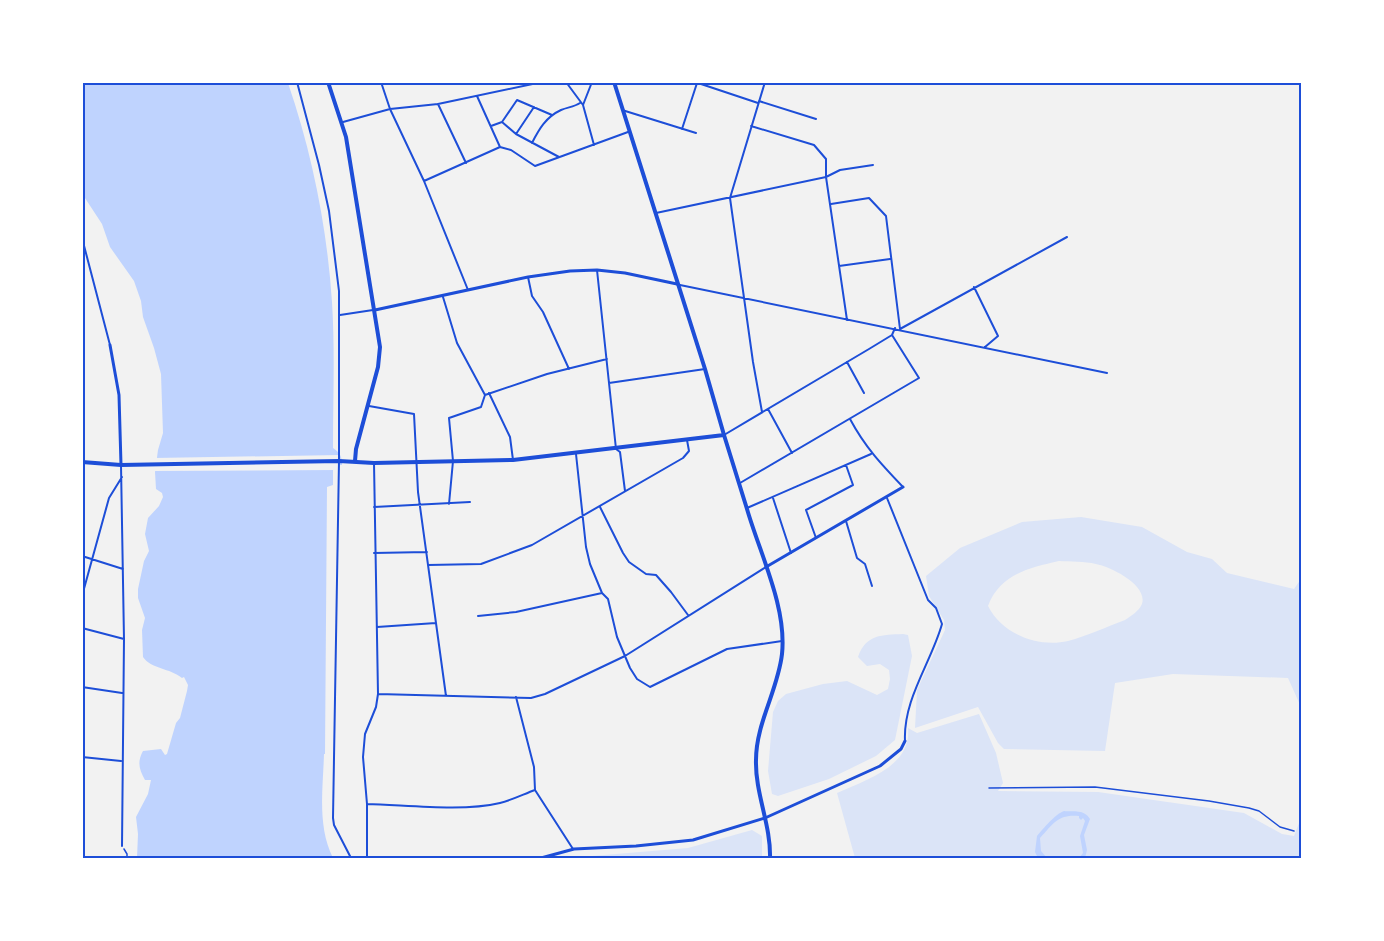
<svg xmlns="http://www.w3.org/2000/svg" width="1384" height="941" viewBox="0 0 1384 941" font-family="'Asap Condensed',sans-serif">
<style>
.green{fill:#dbe4f7;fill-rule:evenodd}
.water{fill:#bfd3fe}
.pier{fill:#f2f2f2}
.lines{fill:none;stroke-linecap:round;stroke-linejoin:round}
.path{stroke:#1d4ed8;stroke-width:1.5}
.service{stroke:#1d4ed8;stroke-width:1.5}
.minor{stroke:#1d4ed8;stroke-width:2}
.tertiary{stroke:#1d4ed8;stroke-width:3}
.secondary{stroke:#1d4ed8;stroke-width:4}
.primary{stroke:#1d4ed8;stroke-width:4}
.trunk{stroke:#1d4ed8;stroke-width:4}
.neatline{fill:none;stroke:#1d4ed8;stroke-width:2}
</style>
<rect width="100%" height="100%" fill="#f2f2f2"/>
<path class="green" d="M1081 517 1142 527 1187 552 1212 559 1227 573 1294 589 1301 579V707L1288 678 1173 674 1115 683 1105 751 1004 749 998 743 978 707 915 728 917 690 945 630 944 620 929 596 926 576 960 548 1022 522ZM1059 561C1071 562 1084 561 1096 564 1111 567 1148 585 1142 604 1139 611 1131 616 1125 620 1106 627 1087 636 1068 641 1038 648 1002 634 988 606 1000 574 1029 568 1059 561Z
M903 634 908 635 912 656 895 740 876 756 829 779 778 796 772 794 768 771 773 712 778 701 786 694 823 684 847 681 877 695 888 689 890 679 889 670 880 664 867 666 858 657C866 634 882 635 903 634Z
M979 714 996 753 1003 783 998 791 1098 792 1244 813 1282 834 1294 836 1301 818V858H855L837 793C866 780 912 766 908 728L917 733Z
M752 830 762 836V858H568L688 848Z"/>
<path class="water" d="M82 83H288C312 153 327 227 332 302 335 350 333 399 333 448 340 453 342 456 342 465H333V485L327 487 325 754H324C323 789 317 826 333 858H137L138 834 136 817 148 794 151 780H145C139 769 137 762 143 751L161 749 165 755 167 754 176 723 180 718 187 691 188 685 184 677 182 678C170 668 151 669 143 657L142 630 145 618 138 598V589L144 561 149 551 145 534 148 518 159 506 163 497 162 493 156 489 155 472 158 450 163 433 161 374 154 348 143 317 141 301 134 281 110 247 102 224 83 195Z
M1064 811C1074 812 1084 809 1090 819L1084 835 1087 850 1085 858H1079L1083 853 1080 836 1085 821 1083 818 1081 820 1079 818V816C1058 814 1054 823 1040 838L1041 851 1047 858H1038L1035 852 1037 836C1043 829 1055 814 1064 811Z"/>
<path class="pier" d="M340 455V468H336V470L152 471 154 458Z"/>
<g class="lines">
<path class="path" d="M124 849 127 854V858"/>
<path class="service" d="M989 788 1095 787 1209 801 1249 808 1259 811 1280 827 1294 831"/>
<path class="minor" d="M297 82 319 165 329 211 339 291V461L333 818 334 825 351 858
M381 82 390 109 424 181 468 290
M566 82 583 105 594 145
M695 82 758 103
M477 96 500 147
M759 101 816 119
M438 104 466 163
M583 105 592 82
M622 110 696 133
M343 122 390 109 438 104 542 82
M502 122 517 100 552 115
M491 126 502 122 516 134 559 157
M751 126 814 145 826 159V177L847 320
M682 129 697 83
M516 134 534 107
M532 143C539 129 546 117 561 110 568 107 574 107 580 103
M424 181 500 147 511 150 535 166 628 132
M831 204 869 198 886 216 900 329
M656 213 826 177 840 170 873 165
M82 238 110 345
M839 266 890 259
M597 270 616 449 620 452 625 491
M528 277 532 296 543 312 569 369
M680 285 1107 373
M974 287 998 336 985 347
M443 297 457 343 485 395 547 374 607 359
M340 315 373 310
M900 329 1067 237
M847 362 864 393
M609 383 705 369
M489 393 510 437 513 460
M369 406 414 414 418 492 446 696
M768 409 792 453
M762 412 753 362 730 198 765 82
M850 419C865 447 881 464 903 487
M724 435 869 349 892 335 895 328
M576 454 586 547 590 564 602 593 608 599 617 637 630 668 637 679 650 687 727 649 782 641
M121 465 124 639 122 846
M740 483 919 378 892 335
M773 498 791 553
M887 498 928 600 936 608 942 624C931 663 903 699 905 741
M449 504 453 461 449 418 481 407 485 395
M374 507 470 502
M600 507 623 553 629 562 646 574 656 575 671 592 688 615
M747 508 871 454
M846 521 857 558 865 564 872 586
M816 538 806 510 853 485 846 465
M374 553 427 552
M82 556 123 569
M428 565 481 564 532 545 683 458 689 451 687 440
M82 596 109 498 122 477
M478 616 516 612 602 593
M377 627 436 623
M82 628 124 639
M82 687 122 693
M378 694 531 698 545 694 625 656 766 567
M516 697 534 767 535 790 573 849
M82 757 121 761
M367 804C407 805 462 812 500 803 512 800 524 794 535 790
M367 858V804L363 757 365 734 376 707 378 694 374 463"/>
<path class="tertiary" d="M375 310 528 277 570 271 597 270 625 273 677 284
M110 345 119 395 121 465
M766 567 903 487
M541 858 574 849 636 846 693 840 765 818 880 766 901 749 905 741"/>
<path class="secondary" d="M724 435C732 460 739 484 747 509 760 554 787 607 782 654 778 690 756 723 756 760 755 793 771 825 770 858"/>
<path class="primary" d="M328 82 346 137 380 347 378 367 356 449 355 461"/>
<path class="trunk" d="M82 462 121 465 339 461 374 463 513 460 724 435 705 369 614 82"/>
</g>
<rect width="1384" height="941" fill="none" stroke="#ffffff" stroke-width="168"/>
<rect x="84" y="84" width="1216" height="773" class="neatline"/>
</svg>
